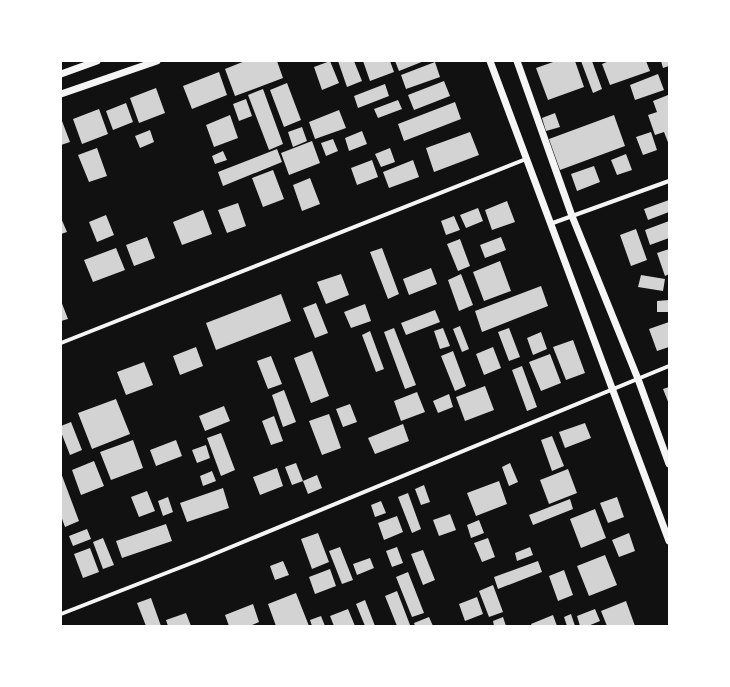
<svg xmlns="http://www.w3.org/2000/svg" width="730" height="687" viewBox="0 0 730 687" font-family="'Varela Round',sans-serif">
<style>
.building{fill:#d3d3d3}
.lines{fill:none;stroke-linecap:round;stroke-linejoin:round}
.minor{stroke:#f5f5f5;stroke-width:4}
.tertiary{stroke:#f5f5f5;stroke-width:7}
</style>
<rect width="100%" height="100%" fill="#111"/>
<path class="building" d="M245 61H277L283 78 235 96 225 69Z
M330 61 339 83 322 90 314 67Z
M338 61H354L362 81 347 87Z
M363 61H390L394 72 370 81Z
M395 61H424L399 71Z
M556 61H575L584 87 548 100 536 68Z
M581 61H592L602 89 593 93Z
M609 61H646L650 71 610 85 602 64Z
M661 61H669V66L663 68Z
M435 62 440 77 406 89 401 75Z
M219 72 227 95 192 109 183 86Z
M658 74 664 90 635 100 630 85Z
M444 81 450 96 414 110 408 95Z
M287 83 301 120 284 127 270 90Z
M385 84 389 96 358 108 354 96Z
M156 88 165 113 139 123 130 98Z
M263 89 283 144 269 150 248 95Z
M668 95 669 99V145L664 132 655 135 648 115 657 112 653 101Z
M246 99 252 116 239 121 233 104Z
M398 100 402 109 378 118 374 109Z
M455 102 461 119 404 141 398 124Z
M126 103 133 122 113 130 106 111Z
M99 109 108 134 82 144 73 119Z
M339 110 346 128 315 139 309 122Z
M555 113 560 127 546 131 542 118Z
M230 115 238 138 214 147 206 125Z
M614 115 625 146 560 170 549 139Z
M62 121 70 142 61 145V122Z
M302 127 307 141 293 147 288 132Z
M150 130 154 142 140 148 135 136Z
M362 131 367 144 349 151 345 138Z
M470 132 479 155 434 172 426 148Z
M651 132 657 150 643 155 636 137Z
M333 139 338 151 326 156 321 143Z
M312 141 320 163 289 175 281 153Z
M97 148 107 176 89 182 78 155Z
M390 148 395 162 381 167 375 154Z
M277 149 282 162 223 186 218 172Z
M223 151 227 160 215 164 212 156Z
M626 154 632 170 617 175 611 160Z
M372 160 378 177 357 185 351 168Z
M413 160 419 177 389 188 383 172Z
M594 166 600 182 577 191 571 174Z
M273 170 284 199 263 207 252 178Z
M310 178 320 204 302 211 293 185Z
M669 200V212L648 220 644 209Z
M507 201 515 222 492 230 485 210Z
M238 203 246 226 227 233 218 210Z
M478 208 483 221 466 228 460 215Z
M203 210 212 234 182 245 173 222Z
M106 215 114 235 97 242 89 222Z
M454 216 460 230 446 235 441 221Z
M61 218 67 232 61 234Z
M669 221V238L650 245 645 230Z
M636 229 647 260 631 266 620 235Z
M147 237 155 258 134 266 126 245Z
M501 237 506 250 485 258 480 245Z
M460 239 470 266 458 271 447 244Z
M116 248 125 270 93 282 84 260Z
M382 248 399 294 388 299 370 252Z
M669 249V274L665 276 657 253Z
M500 261 511 291 484 301 473 272Z
M431 268 437 284 409 295 403 279Z
M341 274 349 295 326 304 317 282Z
M461 274 473 305 459 311 448 280Z
M641 275 665 279 663 291 638 287Z
M541 286 548 306 482 332 475 311Z
M281 294 291 321 216 350 206 323Z
M669 300V312H657V301Z
M61 301 68 319 61 321Z
M316 303 328 333 315 338 303 308Z
M365 304 371 321 351 328 344 312Z
M435 310 440 322 406 335 401 323Z
M669 322V347L657 351 649 329Z
M460 326 469 349 462 352 453 329Z
M394 328 416 385 405 389 384 332Z
M443 328 450 346 440 349 434 331Z
M509 328 520 357 509 361 498 332Z
M370 331 384 369 376 372 362 335Z
M541 332 547 349 533 355 527 338Z
M573 340 585 373 566 380 553 347Z
M196 347 203 366 180 375 173 356Z
M493 347 501 368 484 375 476 354Z
M312 351 329 396 311 403 294 358Z
M453 351 466 386 455 391 441 356Z
M550 354 561 383 541 391 529 362Z
M271 356 282 384 268 389 257 361Z
M144 362 153 385 126 395 117 372Z
M522 366 537 407 527 411 512 370Z
M485 386 494 410 465 421 456 397Z
M669 387V404L663 389Z
M284 390 296 422 283 427 272 395Z
M417 392 425 412 401 421 394 401Z
M449 394 453 407 438 413 433 401Z
M116 399 130 434 92 449 78 413Z
M350 404 357 422 343 427 336 409Z
M224 406 230 421 205 431 199 416Z
M329 414 341 448 322 455 309 421Z
M274 416 283 441 271 445 262 421Z
M71 422 82 450 70 455 61 432V426Z
M585 423 591 438 565 448 559 432Z
M403 424 409 441 375 454 368 438Z
M221 433 235 470 221 476 207 438Z
M552 436 564 466 552 471 541 440Z
M133 440 143 468 111 480 100 452Z
M176 440 182 456 156 466 150 450Z
M206 445 210 458 197 463 192 450Z
M94 461 104 486 81 495 72 470Z
M296 463 303 481 292 485 285 467Z
M510 463 518 482 509 486 502 467Z
M277 468 283 486 260 495 253 477Z
M568 469 577 493 549 504 540 480Z
M212 471 216 481 203 486 200 476Z
M61 473 79 521 65 527 61 516Z
M317 475 322 488 308 494 303 481Z
M499 481 507 504 476 516 467 493Z
M424 485 430 502 421 505 415 489Z
M223 488 229 508 187 522 180 503Z
M147 491 155 511 139 517 131 497Z
M408 493 421 529 412 533 398 497Z
M168 497 173 512 163 516 158 501Z
M617 497 624 517 608 523 600 503Z
M570 499 573 509 533 525 529 515Z
M381 501 386 513 375 517 371 505Z
M595 509 606 538 581 548 570 519Z
M450 514 456 530 439 536 433 520Z
M397 516 403 532 384 540 378 523Z
M479 520 484 533 471 538 467 525Z
M166 524 172 541 122 558 116 541Z
M87 529 91 539 73 546 69 536Z
M318 533 329 562 312 569 301 539Z
M629 533 635 551 619 557 612 540Z
M103 538 114 565 103 569 93 542Z
M488 538 495 557 482 562 474 543Z
M340 547 353 580 342 584 329 551Z
M397 547 403 563 392 567 386 551Z
M530 547 533 555 517 561 515 553Z
M90 548 99 572 83 578 74 554Z
M423 550 435 580 423 585 411 554Z
M605 555 617 585 589 596 577 566Z
M370 558 374 568 357 575 353 564Z
M283 561 289 575 275 580 270 566Z
M538 561 542 572 498 589 494 577Z
M330 569 336 586 315 594 309 577Z
M564 570 573 595 558 601 549 576Z
M408 572 424 613 412 617 396 577Z
M493 585 503 612 489 617 479 591Z
M397 591 410 625 406 626H397L385 596Z
M296 593 309 626H276L268 604Z
M477 597 483 614 465 621 459 604Z
M151 598 161 626H146L137 603Z
M365 600 375 626H365L356 604Z
M626 601 635 626H607L601 611Z
M253 604 259 622 250 626H229L225 615Z
M348 609 355 626H334L330 616Z
M595 609 600 621 588 626H580L577 616Z
M186 613 191 626H168L166 620Z
M571 614 575 626H567L564 617Z
M553 615 557 626H532L531 624Z
M321 616 325 626H312L310 620Z
M429 617 433 626H415L414 623Z
M503 617 506 626H494L493 621Z"/>
<g class="lines">
<path class="minor" d="M550 224 669 181
M61 343 526 159
M61 614 202 559 669 366"/>
<path class="tertiary" d="M490 61 669 541
M517 61 572 216 638 379 669 464
M61 74 97 61
M61 94 157 61"/>
</g>
<rect width="730" height="687" fill="none" stroke="#ffffff" stroke-width="124"/>
</svg>
